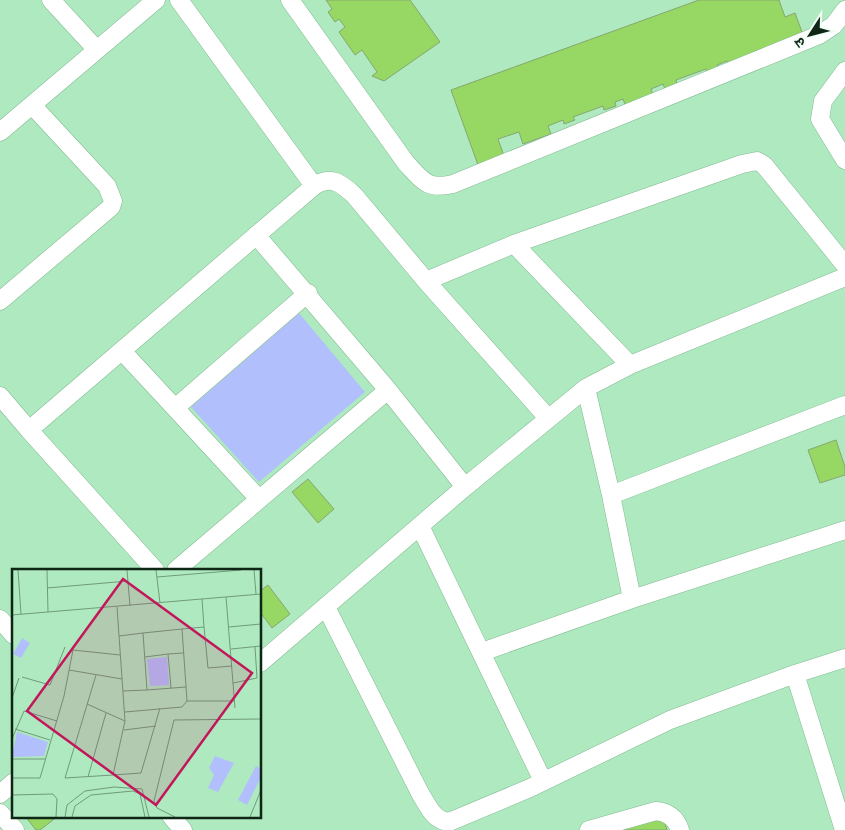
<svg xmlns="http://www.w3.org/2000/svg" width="845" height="830" viewBox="0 0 845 830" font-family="Montserrat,'Noto Sans Devanagari',sans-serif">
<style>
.green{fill:#b1c0fc}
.building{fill:#96d863;stroke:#86a671}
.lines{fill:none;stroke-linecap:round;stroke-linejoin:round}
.street-casing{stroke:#82ba92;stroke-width:19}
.street{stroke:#fff;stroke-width:18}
.inset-road{fill:none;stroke:#6f9b7c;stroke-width:1}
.view{fill:#c2185b;fill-opacity:0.15;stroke:#c2185b;stroke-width:2.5}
.inset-edge{fill:none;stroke:#0f2617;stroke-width:2.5}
</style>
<rect width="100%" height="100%" fill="#afe9bf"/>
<path class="green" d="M299 313 365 392 259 482 191 407Z"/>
<path class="building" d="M326 0H410L440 42 384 81 372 76 377 72 362 50 355 55 339 32 345 27 339 19 335 22 328 12 332 9Z
M699 0H779L785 17 795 13 805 40 778 43 753 52 756 59 730 68 727 61 717 65 719 70 708 74 706 69 676 80 677 84 665 89 663 84 651 89 654 97 626 107 623 99 615 102 616 106 604 110 603 106 573 117 575 120 564 124 563 120 548 126 551 134 523 144 519 132 498 139 504 156 478 165 451 90Z
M836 440 845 467V475L820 483 808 450Z
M308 479 334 509 318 523 292 492Z
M268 585 290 614 272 628 260 612V591Z
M25 816H58L40 830H36Z
M663 817 667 830H619Z"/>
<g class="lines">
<g class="street-casing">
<path id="street" d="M51 0 97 50
M290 0 406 163C423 181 427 190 453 184L819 35 834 25 845 10
M845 71 823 101 820 119 845 160
M0 132 156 0
M314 186C331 175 341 183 354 195L426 281 548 418
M514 244 630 365
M426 281 514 244 742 164 757 161 764 165 845 265
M0 301 111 207 113 201 107 186 32 105
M123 352 175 408 308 293
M586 388 611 495 632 599
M388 390 465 487
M0 396 29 430 314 186 179 0
M175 408 259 499
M29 430 155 570
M611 495 845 405
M420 526 543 781
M176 570 388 390 256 235
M326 607 420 793C428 806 433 820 449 822L530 788 670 720 795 674 845 658
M0 619 14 635
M482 652 632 599 845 530
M260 663 465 487 586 388 630 365 845 277
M795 674 844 830
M0 794 14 782
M0 813 15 830
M171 816 183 830
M589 830 656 811C668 812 676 818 680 830"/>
</g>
<use href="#street" class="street"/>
</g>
<g transform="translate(12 569)">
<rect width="249" height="249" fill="#afe9bf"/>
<path d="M10 69 18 74 9 89 1 85ZM155 88 157 116 138 117 135 90ZM5 163 36 173 32 187 0 188ZM203 187 222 194 206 223 196 219 202 206 197 199ZM244 197 249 200V208L235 236 226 231Z" fill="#b1c0fc"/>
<path class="inset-road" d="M6 1 9 45M35 1 36 43M115 1 118 37M144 1 148 34M242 1 244 25M145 8 229 1M35 19 116 12M214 28 223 139M190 30 192 58M0 46 249 25M217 58 249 55M170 60 131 64 135 121 174 118M107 67 131 64M219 80 249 77M133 88 156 85M220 97 196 99 192 58 170 60 175 132H223M57 101 110 110M84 106 53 209 101 206 113 152 105 38M10 108 38 116 53 78M221 114 245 109 243 78M159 119 156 85 171 84M111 122 135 121M0 129 7 109M75 135 113 152M113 143 170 138 175 132M3 160 38 171M112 161 144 157M0 170 12 142 45 152M0 190H33M101 206 129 204 148 139M76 208 94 144M0 209H28L52 127 61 81 108 86M0 226 41 225 45 230 44 248M53 248 55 236 73 222 102 218 130 220 137 248M60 248 63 237 79 226 121 222 128 225 133 248M163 248 145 239 142 232 162 151 249 150M238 248 249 221"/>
<path class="view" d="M111 10 240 104 144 236 15 142Z"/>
<rect width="249" height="249" class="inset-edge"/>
</g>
<g transform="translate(810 35) rotate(234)" stroke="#f2fdf5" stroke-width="4" paint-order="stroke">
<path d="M0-4L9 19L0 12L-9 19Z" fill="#0f2617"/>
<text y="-8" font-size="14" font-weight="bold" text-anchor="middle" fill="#0f2617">उ</text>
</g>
</svg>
